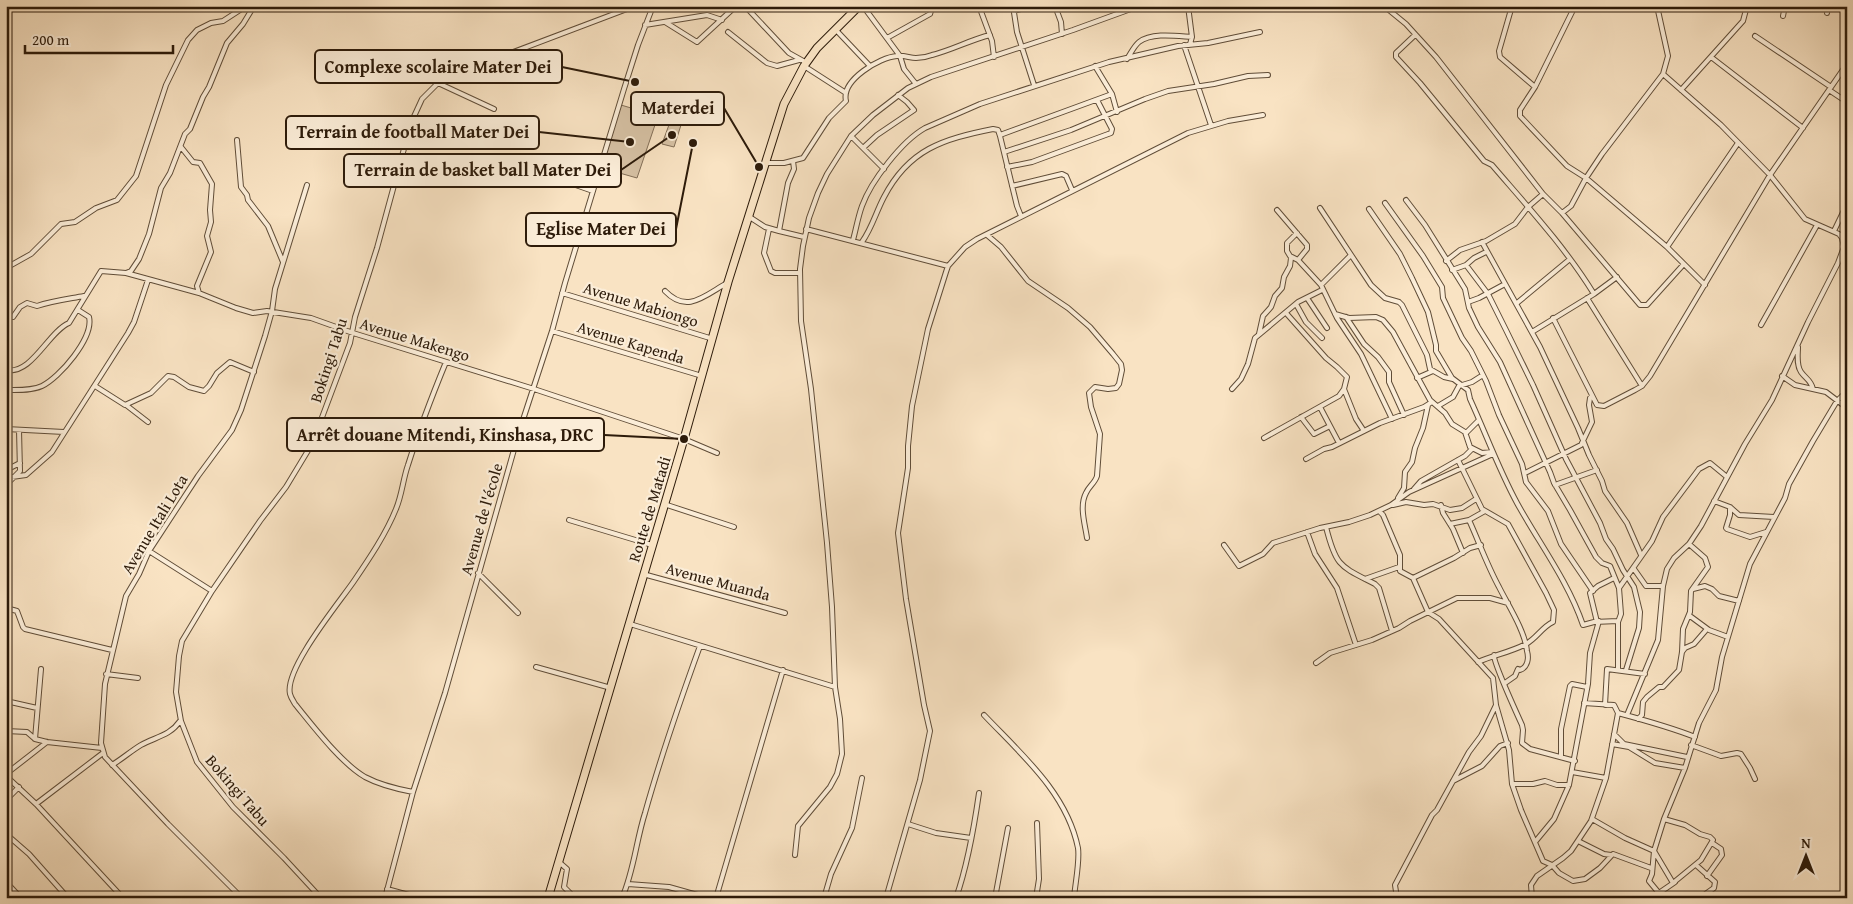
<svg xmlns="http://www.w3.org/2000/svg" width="1853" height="904" viewBox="0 0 1853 904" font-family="'Gentium Book Plus',serif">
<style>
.green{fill:#d6c1a4;stroke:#826e57}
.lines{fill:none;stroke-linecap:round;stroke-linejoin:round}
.minor-casing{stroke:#604d38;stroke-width:6}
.trunk-casing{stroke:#2d1b0a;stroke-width:9}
.minor{stroke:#fbedd8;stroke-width:4}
.trunk{stroke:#f9e3c3;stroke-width:7}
.labels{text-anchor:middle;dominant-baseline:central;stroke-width:4.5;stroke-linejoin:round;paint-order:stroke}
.street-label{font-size:16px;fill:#2d1b0a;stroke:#fbedd8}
.leader{fill:none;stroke:#2d1b0a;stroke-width:2}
.callout-dot{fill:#2d1b0a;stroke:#fbedd8;stroke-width:2}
.callout{fill:#fbedd8;stroke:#2d1b0a;stroke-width:2}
.callout-label{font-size:18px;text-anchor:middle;font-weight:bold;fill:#2d1b0a}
</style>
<rect width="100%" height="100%" fill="#f9e3c3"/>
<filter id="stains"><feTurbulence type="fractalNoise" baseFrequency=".004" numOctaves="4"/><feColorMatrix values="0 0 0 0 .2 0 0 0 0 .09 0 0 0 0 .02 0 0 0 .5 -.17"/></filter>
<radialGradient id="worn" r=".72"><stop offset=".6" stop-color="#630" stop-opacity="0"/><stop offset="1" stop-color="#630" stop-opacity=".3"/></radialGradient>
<path class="green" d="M621 105 658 116 637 178 602 168Z
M670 122 681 125 674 147 662 144Z"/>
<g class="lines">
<g class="minor-casing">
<path id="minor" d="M745 6 789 53 807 63
M863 6 900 56 904 69 916 84
M979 6 992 41 994 57
M1013 6 1017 32 1034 85
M1055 6 1061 22 1062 34
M1188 6 1192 37 1190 44
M1384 6 1406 24 1436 57 1543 194 1562 213 1640 305H1647L1683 265
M1512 6 1499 51 1500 57 1535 87
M1575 6 1535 87 1520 110V116L1567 166 1586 178 1667 247 1705 285
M1014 11 1031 6
M1827 13 1828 6
M1783 16 1785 6
M665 22 697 42 736 6
M645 25 707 15 722 20
M835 29 870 66
M728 32 767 63 777 66 799 60
M1415 35 1396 53V57L1420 83 1484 161 1492 165C1528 207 1565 247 1594 294
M1755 36 1831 87
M887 38 930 14 931 11 929 6
M1184 45 1211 125
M1711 57 1803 128
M1127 59C1131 53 1134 46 1139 42 1152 32 1177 36 1192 37
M804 66 846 93
M1095 66 1112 94 1117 112
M438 83 494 109
M1681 90 1743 21 1747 6
M1829 90 1847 102
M1000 135 1112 94
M851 136 884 169
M237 140 241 187 247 195 248 200 268 226 283 262
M181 147 193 162 200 163 212 184 210 210 211 222 207 236 211 252 197 286 199 293
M863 148 877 135 914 110 907 102 898 95
M1004 152 1071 130 1145 99 1168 91 1214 84 1248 76 1268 75
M766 163H784L803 158 829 118 846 101C841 80 880 57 897 56 904 55 910 58 916 58 921 58 927 57 932 55 952 50 970 40 990 35
M1007 167 1032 162 1111 133 1112 129 1097 100
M533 168 541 173 593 191
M1012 186 1062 174 1066 176 1072 190
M1406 200 1425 225 1465 289 1469 308 1478 327 1500 362 1550 472 1554 483 1570 510 1596 557 1602 563 1610 566 1619 588 1621 614 1618 622V669
M1385 203 1423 256 1442 287 1443 298 1462 338 1471 351 1486 381 1499 415 1522 464 1526 482 1548 511 1561 544 1593 591
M1320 208 1371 285 1385 298 1399 302 1402 305 1427 355 1430 369 1444 377 1453 379
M1369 209 1400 254 1412 278 1428 312 1436 345V351L1452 378 1468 390 1470 399C1486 434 1499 470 1517 503 1539 543 1568 581 1583 625L1594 622 1618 621
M1277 210 1307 245V249L1298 260
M1562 213 1571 206 1586 178 1602 154 1663 74
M748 216 765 227 779 231 788 183 794 169 793 161
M769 229 764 253 771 271 775 273H800
M806 229 948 266
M779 231 804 237
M1834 231 1847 204
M1297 233 1287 243V251L1290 256 1298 260 1321 285 1337 318 1361 354 1392 419
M987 235 1001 247 1028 281 1068 308 1090 327 1113 354 1121 364 1122 370 1119 384 1116 388 1108 389 1095 387 1089 393 1091 407 1100 434 1097 476C1095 483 1089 486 1086 493 1079 506 1085 524 1087 538
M853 240C856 229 858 217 862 206 871 181 902 141 925 128L980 104 1109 62 1178 46 1208 43 1260 32
M862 242C872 228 876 212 884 197 909 149 943 139 993 129L998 130 1000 136 1017 206 1021 216
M1482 242 1540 347 1578 428 1589 455 1602 481 1605 491 1627 523 1641 555
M1667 247 1738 143
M1446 261 1460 250 1486 241 1515 224 1528 207 1543 194
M1466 265 1488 294 1506 330 1533 385 1566 459 1600 523 1606 539 1613 549 1623 570 1634 587 1640 612 1639 628 1626 670
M6 268 31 254 61 224 75 222 96 208 117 200 136 176 166 85 188 40 197 30 211 23 223 21 243 8 251 6
M1452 270 1466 265 1474 258 1486 252
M126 273 131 271 139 259 149 234 161 188 170 173 185 134 190 129 203 97 209 87 227 43 243 24 254 6
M1321 285 1351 255
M665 291C687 314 704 296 727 283
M562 293 713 339
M1307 298 1327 328
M1587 298 1642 386
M1468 302 1479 298 1505 284
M1517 303 1570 259
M1296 304 1306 322 1322 338
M1335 314 1349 318 1376 317 1383 320 1393 332 1430 400 1445 413 1452 424 1465 432 1470 447 1482 453 1492 452
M6 317H13L20 307 27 303 37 306C52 301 68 299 84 296
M1346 317 1364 344 1378 357 1389 372V382L1404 415
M1553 318 1597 405 1604 406 1635 390 1642 386 1650 376 1770 175 1847 64
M1761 325 1817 225
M552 331 702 376
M1532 332 1594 294 1617 277
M1259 334 1263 316 1271 307 1275 296 1282 288 1284 277 1290 266 1291 258
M1798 347C1798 354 1796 365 1801 372 1806 379 1811 380 1813 389
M6 370C32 375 48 332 69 323L101 271 126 273 199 293 236 308 253 313 267 311 311 318 353 333 534 389 684 439 717 453
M1782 376 1795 385 1826 392 1847 408
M1417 378 1433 371
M95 386 125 405 151 393 168 376 174 377 189 387 204 391 209 386 217 373 230 362 254 372
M1232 389 1241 379 1248 364 1255 338 1298 302 1322 290
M1344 389 1356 419 1364 431
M6 390C17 390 31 391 42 386 59 378 94 338 89 317L78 310
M126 405 148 422
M1438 406 1453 397 1459 386 1472 382 1483 375
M1320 407 1339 443
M1301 417 1314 434 1330 426
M6 429 64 432
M1466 433 1479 420
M1264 438 1339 396 1344 389 1347 377 1337 367 1326 358 1286 313
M1306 459 1324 449 1332 447 1380 423 1424 407 1432 402
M1458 460 1482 509 1508 524 1546 593 1554 610 1553 622C1542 627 1537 638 1526 644 1511 652 1494 655 1478 662
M6 470 20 463
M1525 473 1581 445 1592 422 1589 405 1590 398 1592 396
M12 477 26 475 52 452 128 333 134 322 148 280
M6 485 20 471 19 430
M1555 485 1597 470
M1414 489 1421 481 1465 456 1472 449
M1398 498 1404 488 1405 472 1412 462 1415 448 1423 428 1428 405
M1714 501 1730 507 1739 515 1774 517
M664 504 734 527
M1393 505 1406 502 1424 505 1433 504 1450 510 1462 508 1476 499
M1441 505 1443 513 1453 529 1463 553
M1730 507V515L1726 528 1727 529 1750 537 1766 532
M1379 511 1383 515 1400 555V571L1413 578 1428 612 1439 619 1493 678 1496 705 1509 750 1512 784 1521 810 1543 861 1552 865 1559 873 1573 881 1585 879 1600 868 1613 854 1651 868
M569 520 652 545
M1469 520C1479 542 1487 565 1499 587 1508 605 1525 631 1527 651 1529 658 1528 667 1520 670L1518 669 1515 676 1505 683
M1450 524 1469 520 1485 511
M1326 527C1336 567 1340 566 1375 584L1379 588 1392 631
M1307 532 1315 554 1337 588 1356 645
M1224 545 1239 566 1263 554 1273 543 1320 528 1349 522 1370 515 1391 505 1409 492 1493 454
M149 551 212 591
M1634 569 1646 586H1663
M478 573 518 613
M643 574 785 613
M1413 578 1454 558 1470 548 1481 545
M1365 579 1399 567
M1619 588 1652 541 1663 517 1699 469 1710 463 1727 477
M1693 589 1705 586 1712 589 1719 596 1739 601
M6 608 17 611 23 627 25 629 112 650
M1690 616 1709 630 1728 637
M1597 622 1590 593 1598 586 1614 578
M630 624 835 687
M1682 652 1685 648 1694 644 1707 629
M1494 655C1493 661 1517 714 1522 725L1523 730 1522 743 1530 749 1575 761
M1316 663 1330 653 1372 640 1399 628 1410 621 1457 598H1490L1508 603
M536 667 611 688
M106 674 138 678
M6 701 37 708
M1605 705 1607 669 1645 674
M1618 713C1644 720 1670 727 1695 737
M984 715C1021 754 1067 793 1078 848 1080 861 1075 884 1074 898
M1627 715 1658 640 1663 586 1667 569 1674 558 1689 544 1701 526 1745 444 1772 400 1808 322 1838 263 1844 247 1842 238 1839 234 1805 219 1770 175 1721 125 1663 74 1668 56 1657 6
M1638 719 1642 715 1643 702 1647 697 1659 687H1663L1679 670 1682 652 1683 629 1690 612 1691 591 1708 567 1705 558 1689 544
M6 731 27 732 35 739 47 742 102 748
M1614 734 1624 744 1687 757
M35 739 41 669
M1612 744 1629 747 1655 763 1685 768
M1691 745 1721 756 1737 753 1741 754 1750 768 1755 779
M1561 757V729L1570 686 1572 684 1587 687
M112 765C122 759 131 751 141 745 155 737 170 736 180 721
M1572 772 1606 778
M6 774 47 742
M6 776 36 804 123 898
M1453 781 1482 766 1500 746 1508 743
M1512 784H1533L1545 781 1557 785H1569
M413 792C397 789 380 785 365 777 341 763 313 726 295 704 294 702 291 698 290 694 284 669 339 603 354 581 369 559 386 534 396 509 402 495 403 479 408 465 419 430 432 396 446 362
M6 800 19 787
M36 804 103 753
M1592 819 1625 838 1654 851 1673 883
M908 824 936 833 971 838
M6 834 29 854 68 898
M1578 841 1604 854 1611 855
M1535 842 1554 819 1569 785 1588 684 1590 653 1599 621
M795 855 798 826 830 787 837 774 842 754 840 719 835 687 832 607 827 543 811 389 801 321 800 269 803 246 809 218 818 193 827 174 851 136 873 115 908 88 931 77 1073 30 1139 6
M559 862 567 869 564 887 575 898
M1696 865 1715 882 1714 888 1700 898
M1707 876 1722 855 1721 849 1712 843
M6 882 21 898
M628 884 669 887 708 898
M387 889 416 897 424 896
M1659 893 1675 882 1673 883 1701 860 1713 840 1710 837 1700 834 1685 825 1664 819
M242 898 168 824 105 757 101 743 105 684 126 596 139 574 149 551 198 476 232 430 241 410 265 336 272 311 275 289 307 185
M321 898 284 858 233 807 197 762 181 721 176 692 179 656 182 641 212 591 260 521 286 487 312 444 350 343 355 317 377 248 411 123 422 99 438 83 450 76 635 6
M385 898 413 792 445 693 519 432 552 331 565 283 624 89 638 45 653 6
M622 898C634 871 636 841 645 813 661 756 680 701 700 646
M716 898 783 670
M824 898 831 874 852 828 862 778
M886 898 920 780 930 731 924 705 906 599 898 533 908 468V446L912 406 928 329 946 272 948 266 965 247 977 239 1188 133 1228 121 1263 115
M956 898C968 864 974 828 979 793
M995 898 1008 828
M1036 898 1039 879 1037 823
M1397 898 1395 885 1432 815 1437 810 1469 752 1481 736 1496 705
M1532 898 1531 885 1537 876 1563 858 1571 851 1591 821 1606 778 1618 713 1614 705 1584 703
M1663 898 1649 881 1652 874 1654 851 1664 819 1685 768 1699 723 1716 690 1722 657 1750 564 1785 498 1789 484 1813 441 1837 401 1847 391"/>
</g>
<g class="trunk-casing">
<path id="trunk" d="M548 898 684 439 728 282 784 104 804 66 817 48 859 6"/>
</g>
<use href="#minor" class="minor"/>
<use href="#trunk" class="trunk"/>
</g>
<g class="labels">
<g class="street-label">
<text transform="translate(641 304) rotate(17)">Avenue Mabiongo</text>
<text transform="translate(415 339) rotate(17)">Avenue Makengo</text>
<text transform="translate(631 342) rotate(17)">Avenue Kapenda</text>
<text transform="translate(328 360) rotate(-72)">Bokingi Tabu</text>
<text transform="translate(649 509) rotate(-73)">Route de Matadi</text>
<text transform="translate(481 519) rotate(-74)">Avenue de l'école</text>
<text transform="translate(154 524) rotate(-59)">Avenue Itali Lota</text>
<text transform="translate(718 581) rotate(15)">Avenue Muanda</text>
<text transform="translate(238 790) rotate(49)">Bokingi Tabu</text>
</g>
</g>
<path class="leader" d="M635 82L562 67M759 167L724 108M630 142L539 132M672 135L621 170M693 143L676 229M684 439L604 435"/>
<g class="callout-dot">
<circle cx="635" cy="82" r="5"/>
<circle cx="759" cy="167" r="5"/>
<circle cx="630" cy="142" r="5"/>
<circle cx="672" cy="135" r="5"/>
<circle cx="693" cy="143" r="5"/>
<circle cx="684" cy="439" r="5"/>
</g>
<g class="callout">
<rect x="315" y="50" width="247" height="33" rx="5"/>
<rect x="631" y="92" width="93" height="33" rx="5"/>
<rect x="286" y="116" width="253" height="33" rx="5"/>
<rect x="344" y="154" width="277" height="33" rx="5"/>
<rect x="526" y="213" width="150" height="33" rx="5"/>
<rect x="287" y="418" width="317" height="33" rx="5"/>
</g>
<g class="callout-label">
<text x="438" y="73">Complexe scolaire Mater Dei</text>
<text x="678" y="114">Materdei</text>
<text x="413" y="138">Terrain de football Mater Dei</text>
<text x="483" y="176">Terrain de basket ball Mater Dei</text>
<text x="601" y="235">Eglise Mater Dei</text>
<text x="445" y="441">Arrêt douane Mitendi, Kinshasa, DRC</text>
</g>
<rect width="1853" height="904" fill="none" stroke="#f9e3c3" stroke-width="25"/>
<rect x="8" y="8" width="1838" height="889" fill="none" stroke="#2d1b0a" stroke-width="2.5"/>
<rect x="12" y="12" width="1828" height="879" fill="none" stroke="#2d1b0a"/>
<g transform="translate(1806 856)" stroke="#fbedd8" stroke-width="4" paint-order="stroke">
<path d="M0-4L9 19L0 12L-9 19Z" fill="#2d1b0a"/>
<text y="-8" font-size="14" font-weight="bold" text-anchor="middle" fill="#2d1b0a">N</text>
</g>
<path d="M25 45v8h148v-8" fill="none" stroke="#2d1b0a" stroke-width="2.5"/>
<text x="32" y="45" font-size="15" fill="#2d1b0a" stroke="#fbedd8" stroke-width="4" paint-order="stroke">200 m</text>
<rect width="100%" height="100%" filter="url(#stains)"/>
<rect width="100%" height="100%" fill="url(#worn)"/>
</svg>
